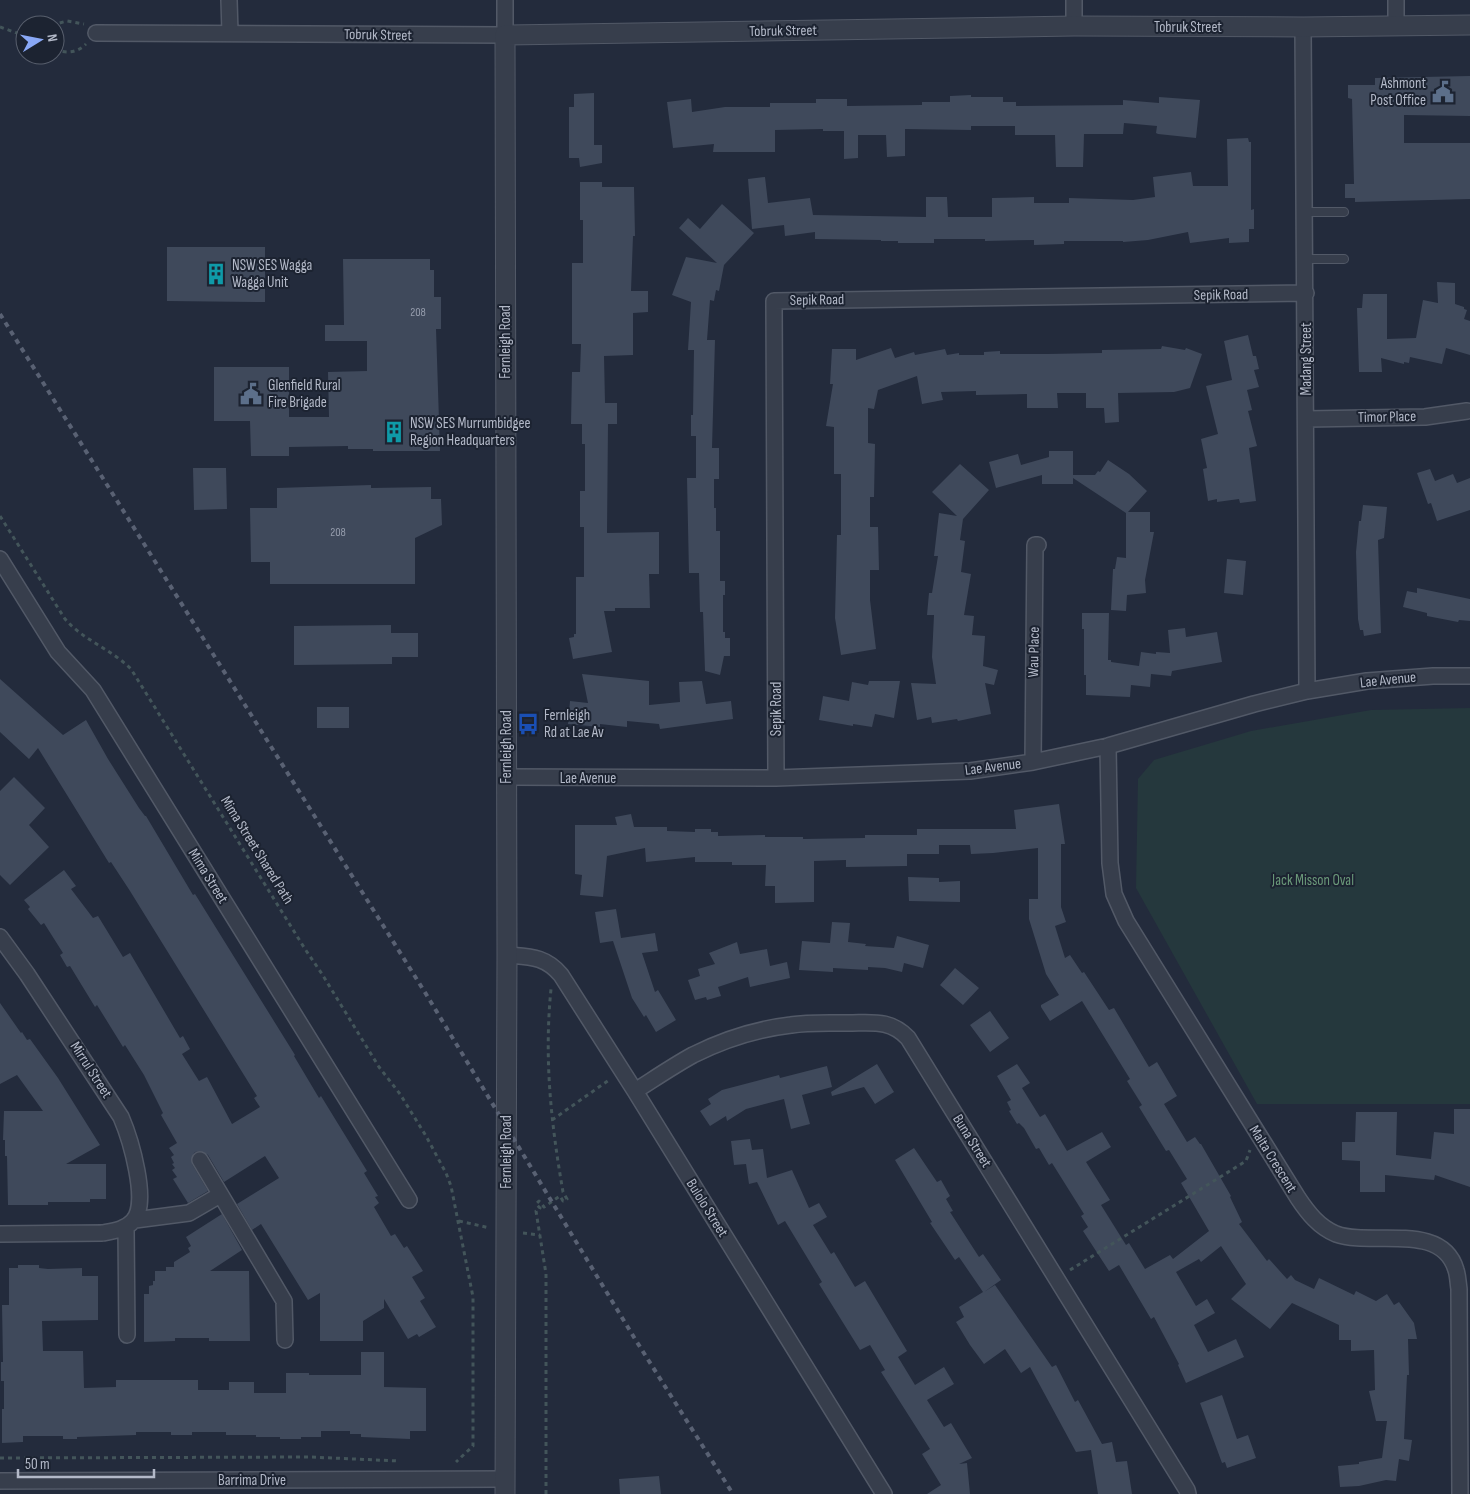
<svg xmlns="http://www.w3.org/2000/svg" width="1470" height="1494" viewBox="0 0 1470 1494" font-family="'Sofia Sans Condensed',sans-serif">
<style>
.green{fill:#25383d}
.building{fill:#3f495b}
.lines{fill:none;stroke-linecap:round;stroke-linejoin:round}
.service-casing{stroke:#525967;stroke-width:10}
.minor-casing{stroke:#525967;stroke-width:18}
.tertiary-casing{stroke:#525967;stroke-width:21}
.path{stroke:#43555a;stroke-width:3;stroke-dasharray:4 4;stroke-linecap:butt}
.service{stroke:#373e4c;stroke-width:8}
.minor{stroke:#373e4c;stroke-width:15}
.tertiary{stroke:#373e4c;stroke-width:19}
.rail{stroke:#596173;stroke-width:4;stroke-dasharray:5 5;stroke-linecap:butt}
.labels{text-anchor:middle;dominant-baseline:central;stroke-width:4;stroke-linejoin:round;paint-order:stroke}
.number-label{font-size:12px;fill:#969dad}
.street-label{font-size:15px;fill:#b3b9c8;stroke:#1c2331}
.poi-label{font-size:15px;fill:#b3b9c8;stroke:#1c2331;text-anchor:start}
.park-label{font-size:15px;fill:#6a9879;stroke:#1c2331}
</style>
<rect width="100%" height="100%" fill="#232b3c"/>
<path class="green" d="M1470 708V1104H1257L1136 888 1138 779 1154 760 1251 731 1371 710Z"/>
<path class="building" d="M1470 76V116L1404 115V143H1470V199L1355 202V198H1345V184H1354L1352 99 1348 98V85H1375V78Z
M594 93V145H602V163L580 167 579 158H569V107H574V94Z
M971 95V97H1003V102H1016V106L1123 105V100L1159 103V97L1200 100 1196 138 1158 134 1156 133 1157 126 1124 123 1123 134H1084L1083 167H1056L1055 135H1015V126H971V130L905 129V156L887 157 886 135H858V158L844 159V131H823V129L775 130V152H713L714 144 673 148 667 102 691 99 692 112 725 107H770V103H816V99H847V106L922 105V102H950V96Z
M1248 138 1249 142H1251V210L1254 209V229H1249V242L1229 243V238L1190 243 1188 232 1148 240 1123 242V241H1064V244L1034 245V240L985 241V239H934V243H898V241H881V240L815 239V232L785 236 784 225 752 229 748 179 765 177 768 203 810 198 813 215 926 217V197H947L948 217H992V198L1034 197V203H1069V198L1133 200 1155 197 1153 177 1191 172 1193 186H1228L1227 139Z
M580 182H602V187H634L635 236H633L631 291H648V312L633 313V355L604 356 605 403H617V424H608L607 533 659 532V574H649L650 608H615V611H604L612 652 573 659 569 638 574 637V634H576V577H584V527H580V491H585V444H582V424H571L572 372H580L581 344H572V263H583V220H580Z
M722 204 754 233 724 265 719 291 716 290 714 301 710 300 707 340H715L712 448H719V479H714V508H716V531H720V581H725V595H723V632H725V638H730V656H724L720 675 705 671 703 612H700L699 573H689L687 478H696V436H691V415H693L694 350H688L691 302 672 295 686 257 717 263 679 228 688 218 700 229Z
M167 247H265V302L167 301Z
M343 259H430V270H434V297H441V329H436L440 451H373V449H348V446L289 447V456H251L250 421H214V367H289V417H329L328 372 367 371V341H325V325H344Z
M1437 282 1455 283V304L1464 307V309L1467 310 1464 319 1470 321V355L1446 348 1442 364 1410 357 1409 363 1404 362V364L1381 358 1382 372H1359L1357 308H1362L1363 294H1387V339L1416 338 1423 300 1438 303Z
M1248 335 1253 356H1256L1259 369 1254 370 1259 387 1247 390 1252 410 1248 411 1257 446 1249 448 1256 501 1240 503 1239 499 1217 502V499L1208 501 1203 469 1207 468 1201 439 1218 434 1206 386 1232 380 1224 341Z
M1162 346 1185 350 1186 348 1202 354 1190 388 1174 392 1118 393 1119 422 1105 423 1104 408H1086V393H1057L1058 408H1027V394L976 395V391L941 392 943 400 922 404 917 376 878 390 874 409 868 408V443L875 444 874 497H870V527H878L879 570H870V600L876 649 841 655 835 618 837 535H841V474H834V427L826 426 833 384H830L832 349H856V360L891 348 895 358 914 352 915 355 945 349 947 355 959 353V355H984V352L1000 351V354H1047L1102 353V350L1161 349Z
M1049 451H1073V475H1095L1098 471 1100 472 1108 460 1129 474 1147 491 1128 512H1150V532H1154L1145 580 1146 593 1127 595 1126 611 1111 610 1113 569H1115L1117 557 1126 558V513L1073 478V484H1042V475L996 488 989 462 1018 454 1021 465 1049 457Z
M960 464 989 490 963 519 960 540 965 541 961 572 971 574 964 615 974 616 972 635 985 636 983 666 998 670 994 685 985 683 991 714 958 721 957 719 932 723 931 717 917 720 911 683 936 684 932 657 934 615H927L929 593H932L938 556H934L939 513 957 516 932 492Z
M193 468H226L227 509 194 510Z
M1430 469 1435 481 1453 474 1457 483 1470 478V510L1437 521 1431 503 1428 504 1417 473Z
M371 485V488L431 487V499H441L442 525 415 538V584H270V562H251L250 508H277V488Z
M1363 505 1387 507 1384 538 1378 540 1381 633 1364 636 1363 630H1360L1358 619 1356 552 1359 521H1361Z
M1227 559 1246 561 1243 595 1224 593Z
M1417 588 1470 599V621L1459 620 1458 622 1427 616V613L1403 607 1407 591 1417 593Z
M1082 613H1109L1108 660H1111V662L1139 666 1141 652 1156 654V652L1170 653 1168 630 1185 628 1186 637 1217 632 1222 662 1172 671 1171 676 1151 674 1150 687 1131 685 1130 697 1086 695V675H1084V629H1082Z
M391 625V633H418V657H392V664L294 665V626Z
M582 674 649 681V705L680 702 679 682 702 681 706 704 731 701 733 719 660 729 659 724 627 721V727L600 724V727L568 724 570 701 588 703Z
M0 679 63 735 86 720 108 759 139 808 145 816H146L193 895 195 894 295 1055 294 1056 319 1098 321 1096 367 1171 364 1173 378 1196 375 1197 379 1203 374 1207 391 1236 395 1234 404 1248 407 1246 423 1271 412 1277 425 1298 420 1301 436 1327 419 1337 417 1334 408 1339 384 1299V1308L363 1321V1341H320V1293L308 1300 261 1224 252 1230 237 1204 279 1178 265 1156 224 1182 208 1155 200 1151 195 1152 192 1156V1164L208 1191 188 1203 173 1179 177 1177 172 1170 175 1168 172 1164 174 1163 171 1157 174 1155 169 1148 177 1143 161 1115 163 1113 144 1075 125 1045 123 1047 97 1005 95 1007 70 966 67 967 60 955 63 953 44 923 41 925 28 909 30 907 24 900 64 870 76 886 71 889 93 918 98 916 123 957 130 953 180 1038 183 1036 190 1049 182 1054 199 1081 207 1077 232 1124 260 1107 254 1098 257 1096 130 891 111 862 109 863 38 748 29 759 0 732Z
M869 681H900L894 718 875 714 872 727 853 724V726L819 720 823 696 849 701 852 682 868 685Z
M317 707H349V728H317Z
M14 777 45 808 29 825 49 847 10 885 0 875V791Z
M1059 804 1065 844H1061V907L1066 922 1055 926 1065 958 1070 955 1082 973 1084 972 1109 1010 1114 1008 1149 1067 1157 1062 1177 1096 1164 1104 1187 1142 1195 1137 1200 1144H1201L1231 1196 1230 1197 1242 1222 1239 1224 1267 1261 1269 1259 1287 1279 1291 1275 1295 1280 1314 1289 1319 1278 1354 1295 1356 1291 1376 1301 1387 1294 1394 1305 1399 1302 1414 1323 1417 1339H1408L1409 1375H1407L1404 1439 1412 1440 1409 1461 1399 1459 1396 1481 1386 1480 1359 1486 1340 1487 1338 1466 1359 1464V1462L1382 1458 1387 1421H1376L1369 1391 1375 1390 1374 1350 1351 1351V1340H1339V1325L1292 1303 1270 1329 1231 1299 1246 1284 1221 1246 1201 1262 1199 1259 1176 1272 1196 1306 1207 1299 1215 1313 1194 1325 1208 1352 1236 1339 1244 1357 1186 1383 1178 1365 1179 1364 1154 1317 1151 1319 1119 1265 1109 1271 1083 1231 1088 1227 1081 1216 1084 1214 1052 1163 1049 1165 1039 1148 1036 1149 1024 1128 1019 1123 1017 1124 1009 1111 1011 1110 1007 1102 1011 1100 997 1076 1017 1064 1030 1083 1022 1088 1040 1117 1045 1114 1067 1151 1102 1132 1111 1147 1086 1162 1110 1200 1101 1205 1126 1245 1129 1243 1145 1269 1170 1255 1173 1259 1209 1231 1181 1183 1187 1179 1169 1150 1166 1151 1139 1107 1142 1105 1127 1081 1130 1079 1082 1001 1050 1021 1041 1007V1005L1059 995 1046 974 1029 919V899H1038V848L993 853 971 854 970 845H939V854H907V866L846 867V860L814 861V902L775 903V886H765L766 865H732V862H695V857L646 862 645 848 607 856 603 897 580 895 582 875 575 874V825H617L615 817 631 814 634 827H667V831L695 832V829H711V832H718V836L765 835V837H803V839L865 838V835H917V829H1016L1014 810Z
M908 877 939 878V882L960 881V902L909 901Z
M616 909 621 938 655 933 658 951 642 953 655 992 658 990 676 1020 656 1032 646 1015 644 1017 632 998 613 941 600 943 595 912Z
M832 922 850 923 848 942 866 944 865 946 894 948 897 936 929 945 923 968 904 963 902 972 885 968 868 967V970L833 968V972L799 970 802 941 830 943Z
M737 942 740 954 767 949 770 966 787 962 790 978 750 987 748 977 718 987 721 996 707 1000 706 997 695 1000 688 980 700 976 698 969 715 964 709 953Z
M955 968 979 988 963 1005 940 985Z
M0 1003 21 1033 22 1032 27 1040 30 1039 58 1078 100 1145 66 1164H106V1199H90V1202H48V1205H8L7 1156H5V1140H3L4 1111H43L17 1075 0 1084Z
M990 1011 1009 1038 990 1052 970 1025Z
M877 1064 894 1092 875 1104 864 1087 832 1096 831 1092Z
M827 1066 832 1087 802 1095 810 1124 791 1129 784 1099 746 1109 727 1121 726 1116 710 1126 700 1111 711 1104 708 1099 722 1090 779 1075 780 1078Z
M1454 1109H1470V1187L1435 1175 1434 1180 1385 1175V1192H1360V1161L1342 1160V1142H1355L1356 1112H1397L1396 1155 1431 1159 1434 1132 1454 1134Z
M750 1139 752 1150 763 1149 767 1178 792 1170 809 1208 819 1203 827 1217 813 1225 831 1254 834 1252 855 1287 865 1281 907 1351 898 1357 915 1385 944 1367 954 1384 927 1400 944 1427 951 1423 972 1458 959 1464 967 1463 970 1494H927L941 1485 922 1454 930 1449 881 1372 885 1370 870 1345 860 1350 819 1284 822 1282 785 1221 778 1225 757 1182 749 1184 746 1164 734 1165 731 1141Z
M914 1148 937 1182 941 1180 950 1196 946 1199 953 1211 950 1212 979 1257 983 1254 1001 1280 984 1292 995 1285 1052 1367 1056 1365 1075 1402 1078 1400 1102 1444 1112 1442 1116 1462 1127 1461 1132 1494H1098L1091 1450 1076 1452 1030 1367 1021 1373 1005 1349 984 1364 970 1345 956 1322 964 1317 959 1307 983 1292 959 1257 955 1260 930 1223 932 1222 895 1160Z
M222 1214 242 1250 210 1271H249L250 1341H209V1338H175V1341L144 1342V1294H149V1286L153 1285V1281H155V1271H166V1267H174V1262L190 1252 188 1248 191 1246 186 1237Z
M18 1265H39V1268L48 1269 82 1268V1276H98V1320L42 1321 43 1351H83L84 1388 116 1387V1380H198V1390H229V1382H254V1393H286V1373H309V1375H361V1352H384V1387L426 1388V1431H410V1439L361 1437V1434H350V1431H321V1437H301V1439H280V1437H256V1435H226V1432H192V1435H171V1432H136V1435L77 1437V1439H63V1436H23V1442L2 1443V1409H4V1381H1V1362H3L2 1305H9V1268H18Z
M1222 1395 1237 1439 1248 1435 1256 1458 1227 1468 1225 1462 1222 1463 1200 1403Z
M659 1476 661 1494H620L619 1479Z"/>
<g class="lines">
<g class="service-casing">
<path id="service" d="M1305 212H1344
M1305 259H1344"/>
</g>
<g class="minor-casing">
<path id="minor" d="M229 0 230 33
M1074 0V26
M1396 0V26
M1303 27 1307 691
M96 33 505 35V0
M1307 419 1425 417 1467 411
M0 559 58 652 93 690 409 1200
M1108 746 1110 863 1114 894 1126 921 1298 1198C1308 1213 1319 1227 1336 1234 1372 1247 1442 1221 1456 1270 1458 1276 1458 1283 1459 1289L1460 1494
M1033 762 1035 545H1038
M506 777 776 778 970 771 1033 762 1108 746 1254 704 1307 691 1367 681 1433 676H1470
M776 778 774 301 1306 293
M0 937 27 974 121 1117C130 1138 150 1203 133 1221 125 1230 113 1231 102 1233L0 1234
M507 955C530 957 545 956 561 975L635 1091 884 1494
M635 1091C654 1079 673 1066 693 1055 723 1040 757 1029 791 1025 809 1022 829 1023 848 1023 872 1023 890 1019 908 1038L1187 1490 1188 1494
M200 1160 284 1301 285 1340
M135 1220 189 1213 220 1195
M126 1227 127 1335
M0 1481 505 1479"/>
</g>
<g class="tertiary-casing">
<path id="tertiary" d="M505 1494 507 955 505 35 1074 26 1303 27 1470 25"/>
</g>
<path class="path" d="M52 25 67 21 84 24
M0 27 25 36
M16 33 25 31
M55 49C66 54 77 53 86 44
M0 516 65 619C83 640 111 649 131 669L305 949 322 974 379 1067 400 1094 426 1136 446 1173 451 1186 473 1297V1446L456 1462
M552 1120 609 1080
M459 1221 490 1228
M523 1233 540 1235
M1070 1270 1246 1161 1250 1150
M0 1458 310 1457 399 1461
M546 1494V1274L536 1211 540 1208 536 1204 539 1201 544 1207 560 1196 563 1201 567 1199 563 1192C551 1123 544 1059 551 989"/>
<use href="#service" class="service"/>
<use href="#minor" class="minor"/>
<use href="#tertiary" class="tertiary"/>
<path class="rail" d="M0 314 426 994 635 1339 733 1494"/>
</g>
<defs>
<g id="civic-bare" transform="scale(1.725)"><path d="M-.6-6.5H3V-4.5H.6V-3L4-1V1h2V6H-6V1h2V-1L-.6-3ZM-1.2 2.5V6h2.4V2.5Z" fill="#5c6f8a" stroke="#1c2331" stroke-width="2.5" paint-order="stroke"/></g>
<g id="building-bare" transform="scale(1.725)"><path d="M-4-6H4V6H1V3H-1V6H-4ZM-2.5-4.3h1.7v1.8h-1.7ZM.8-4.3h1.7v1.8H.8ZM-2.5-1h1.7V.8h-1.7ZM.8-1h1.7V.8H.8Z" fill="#0f9aa8" stroke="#1c2331" stroke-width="2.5" paint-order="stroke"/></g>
<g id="bus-bare" transform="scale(1.725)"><path d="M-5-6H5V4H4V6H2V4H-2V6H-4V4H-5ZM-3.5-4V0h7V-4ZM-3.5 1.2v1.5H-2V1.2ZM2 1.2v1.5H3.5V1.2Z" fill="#1a4fb4" stroke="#1c2331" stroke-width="2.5" paint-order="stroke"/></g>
</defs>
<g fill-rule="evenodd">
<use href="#civic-bare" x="1443" y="92"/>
<use href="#building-bare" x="216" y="274"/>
<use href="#civic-bare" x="251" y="394"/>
<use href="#building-bare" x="394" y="432"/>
<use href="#bus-bare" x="528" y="724"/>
</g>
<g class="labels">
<g class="number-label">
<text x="418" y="312">208</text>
<text x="338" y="532">208</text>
</g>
<g class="street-label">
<text x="1188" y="27">Tobruk Street</text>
<text transform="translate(783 31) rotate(-1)">Tobruk Street</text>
<text transform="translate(378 35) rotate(1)">Tobruk Street</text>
<text transform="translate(1221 295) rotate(-1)">Sepik Road</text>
<text transform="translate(817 300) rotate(-1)">Sepik Road</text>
<text transform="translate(505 342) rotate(-90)">Fernleigh Road</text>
<text transform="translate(1306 359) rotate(-90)">Madang Street</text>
<text transform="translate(1387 417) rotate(-1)">Timor Place</text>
<text transform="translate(1034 652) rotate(-89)">Wau Place</text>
<text transform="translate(1388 680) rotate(-6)">Lae Avenue</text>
<text transform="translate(776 709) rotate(-90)">Sepik Road</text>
<text transform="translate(506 747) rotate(-90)">Fernleigh Road</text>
<text transform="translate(993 767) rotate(-7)">Lae Avenue</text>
<text x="588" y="778">Lae Avenue</text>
<text transform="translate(257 850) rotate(58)">Mima Street Shared Path</text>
<text transform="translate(208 876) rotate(58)">Mima Street</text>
<text transform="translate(91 1070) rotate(57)">Mirrul Street</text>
<text transform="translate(972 1141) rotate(58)">Buna Street</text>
<text transform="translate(506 1152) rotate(-90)">Fernleigh Road</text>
<text transform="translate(1273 1159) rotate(58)">Malta Crescent</text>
<text transform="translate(707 1208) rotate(58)">Bulolo Street</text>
<text x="252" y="1480">Barrima Drive</text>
</g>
<g class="poi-label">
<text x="1426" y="83" text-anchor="end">Ashmont<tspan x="1426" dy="17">Post Office</tspan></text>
<text x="232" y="265">NSW SES Wagga<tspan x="232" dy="17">Wagga Unit</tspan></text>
<text x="268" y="385">Glenfield Rural<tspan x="268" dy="17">Fire Brigade</tspan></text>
<text x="410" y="423">NSW SES Murrumbidgee<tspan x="410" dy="17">Region Headquarters</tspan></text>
<text x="544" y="715">Fernleigh<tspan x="544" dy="17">Rd at Lae Av</tspan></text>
</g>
<g class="park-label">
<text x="1313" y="880">Jack Misson Oval</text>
</g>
</g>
<g transform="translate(40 40) rotate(80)"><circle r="24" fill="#1c2331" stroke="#585f6d"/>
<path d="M0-4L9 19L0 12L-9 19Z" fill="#89a8f6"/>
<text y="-8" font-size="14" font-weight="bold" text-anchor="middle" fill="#b3b9c8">N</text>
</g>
<path d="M18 1469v8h136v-8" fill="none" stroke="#b3b9c8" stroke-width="2.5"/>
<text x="25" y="1469" font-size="15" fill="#b3b9c8" stroke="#1c2331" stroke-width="4" paint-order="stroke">50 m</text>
</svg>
